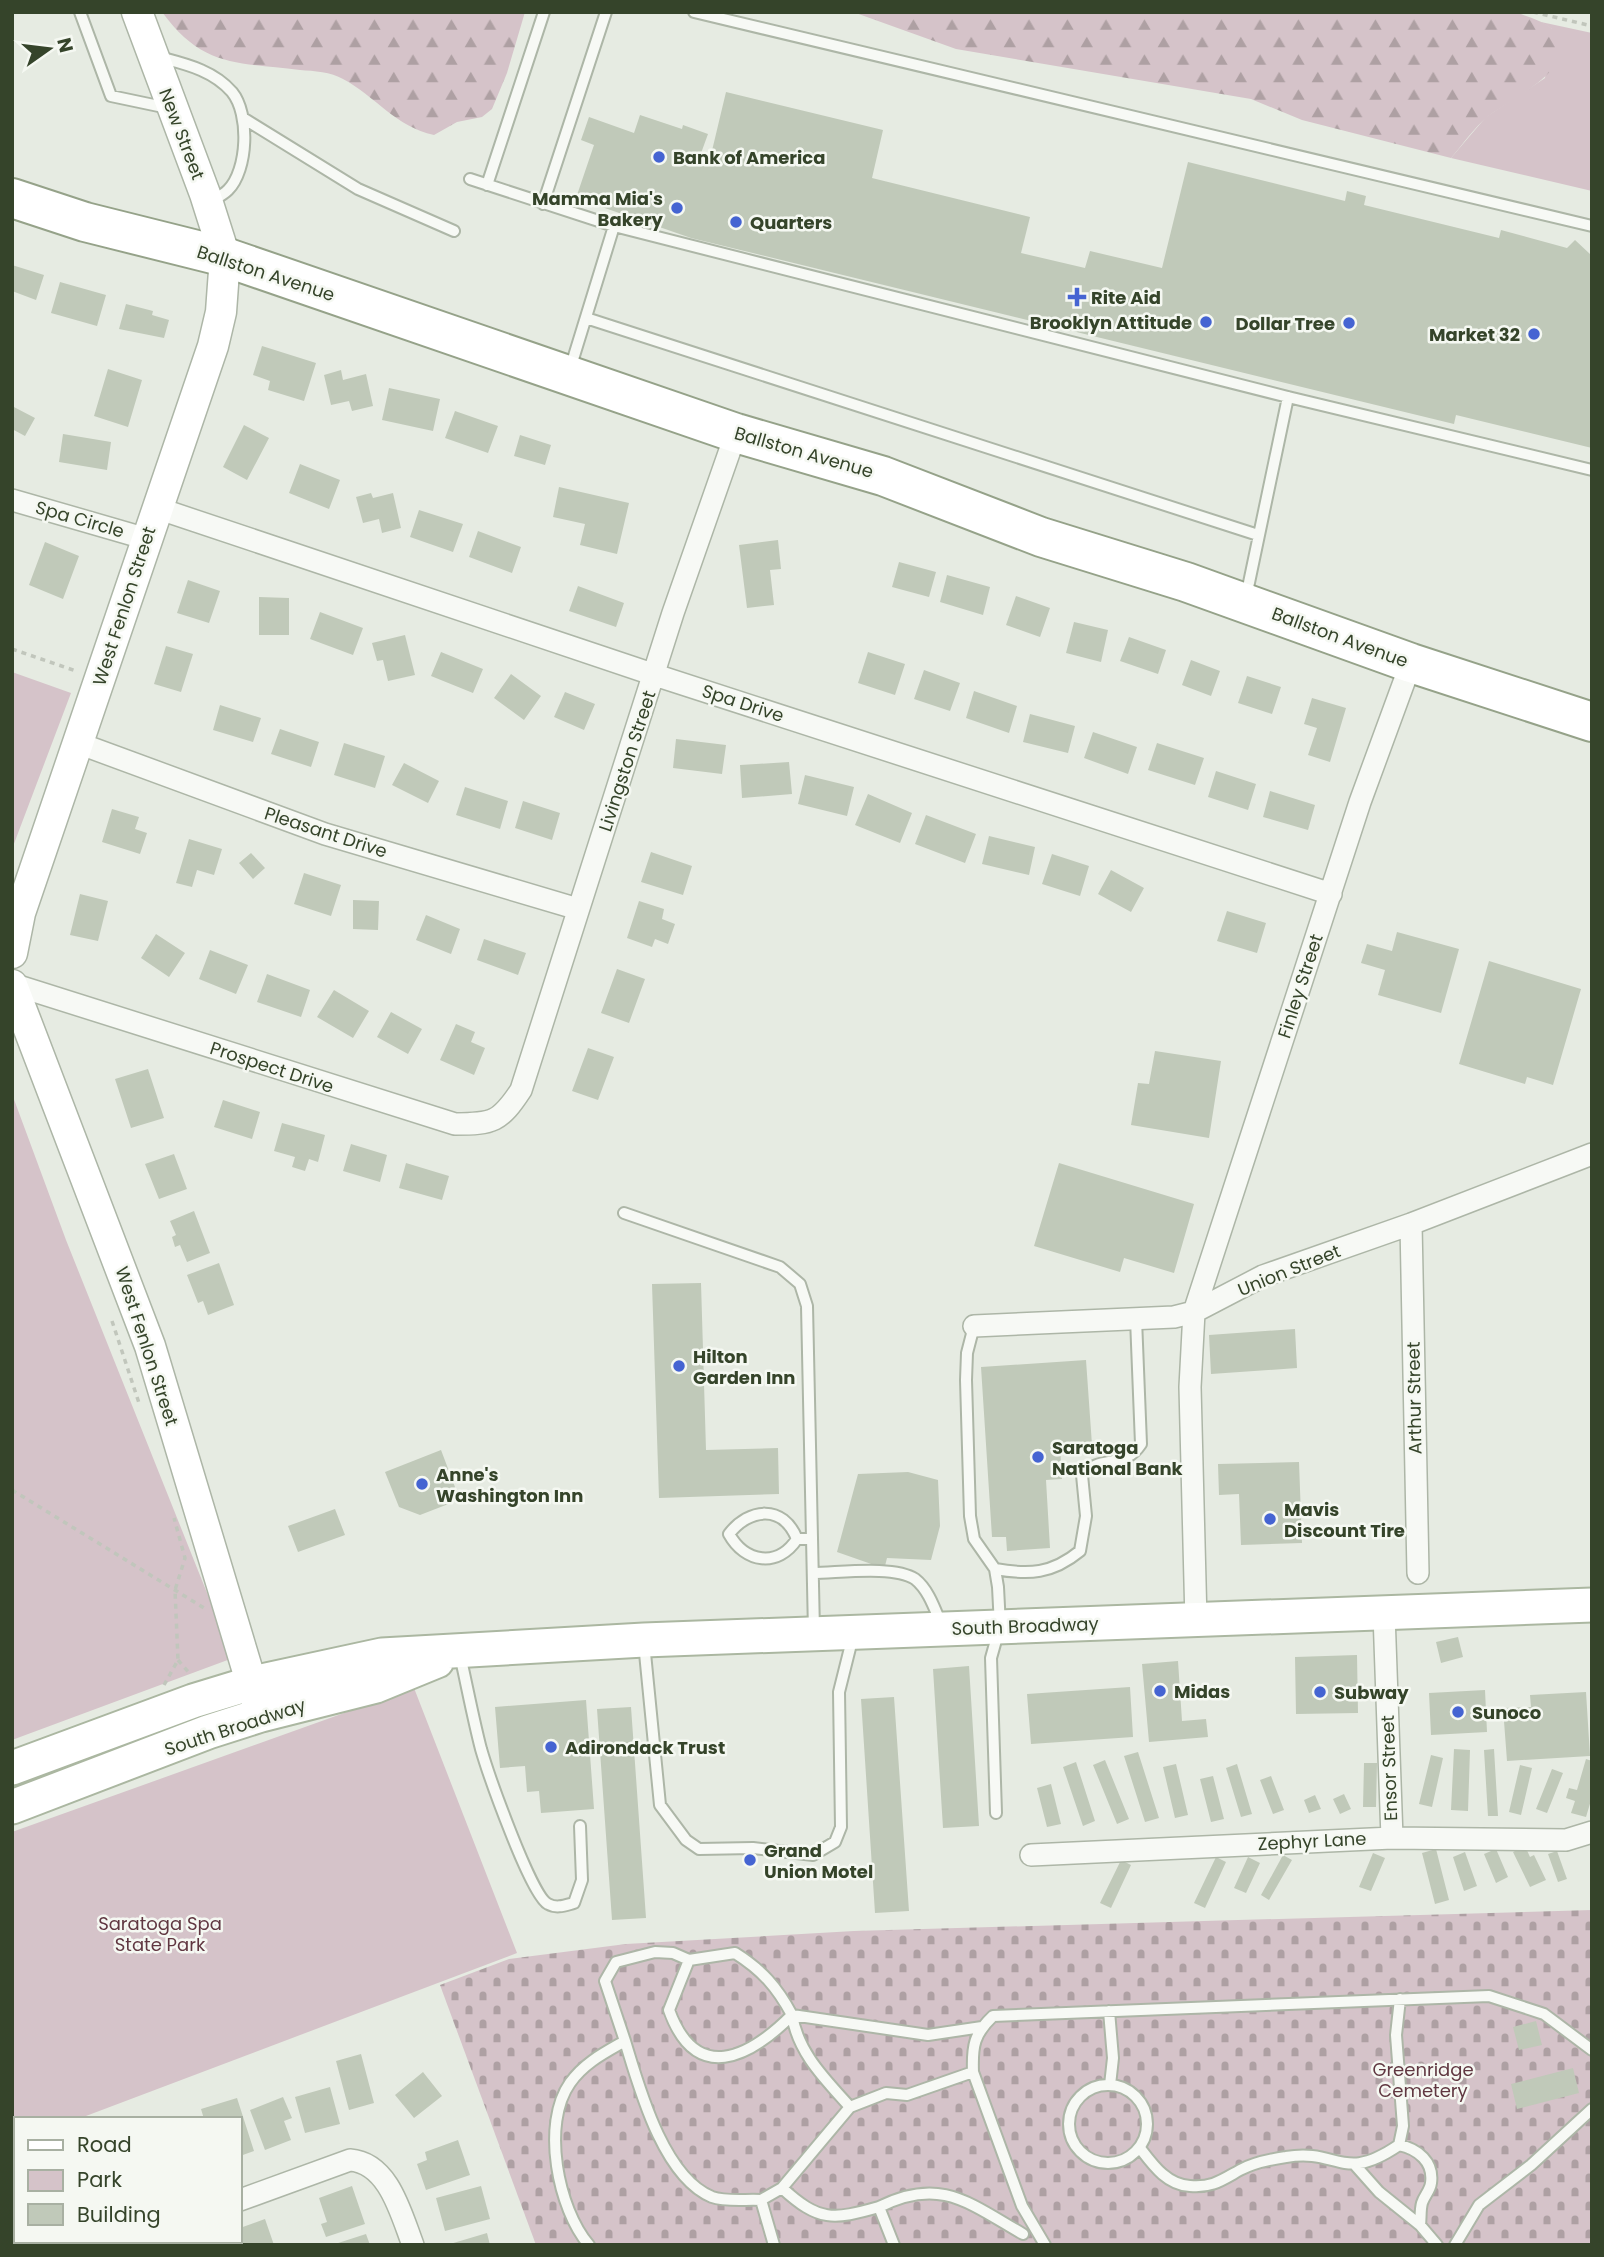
<svg xmlns="http://www.w3.org/2000/svg" width="1604" height="2257" viewBox="0 0 1604 2257" font-family="Poppins,sans-serif">
<style>
.green{fill:#d5c3c9}
.forest{fill:url(#forest-firs)}
.cemetery{fill:url(#cemetery-stones)}
.building{fill:#c0c9b9}
.lines{fill:none;stroke-linecap:round;stroke-linejoin:round}
.lane-casing{stroke:#adb6a7;stroke-width:14}
.street-casing{stroke:#adb6a7;stroke-width:24}
.secondary-casing{stroke:#adb6a7;stroke-width:33}
.primary-casing{stroke:#abb7a1;stroke-width:37}
.highway-casing{stroke:#95a289;stroke-width:42}
.path{stroke:#c1c6bc;stroke-width:3.5;stroke-dasharray:5 5;stroke-linecap:butt}
.lane{stroke:#f7f9f5;stroke-width:10}
.street{stroke:#f7f9f5;stroke-width:21}
.secondary{stroke:#fff;stroke-width:30}
.primary{stroke:#fff;stroke-width:33}
.highway{stroke:#fff;stroke-width:38}
.poi-dot{fill:#4564d2;stroke:#f5f8f2;stroke-width:2.5}
.labels{text-anchor:middle;dominant-baseline:central;stroke-width:5;stroke-linejoin:round;paint-order:stroke}
.street-label{font-size:18px;fill:#35442a;stroke:#f5f8f2}
.poi-label{font-size:18px;font-weight:bold;fill:#35442a;stroke:#f5f8f2;text-anchor:start}
.park-label{font-size:18px;fill:#603741;stroke:#f5f8f2}
</style>
<defs>
<pattern id="forest-firs" width="22" height="20" patternUnits="userSpaceOnUse" patternTransform="scale(1.75)"><rect width="22" height="20" fill="#d5c3c9"/><path d="M5 1l3.5 6h-7zM16 11l3.5 6h-7z" fill="#aea0a3"/></pattern>
<pattern id="cemetery-stones" width="16" height="16" patternUnits="userSpaceOnUse" patternTransform="scale(1.75)"><rect width="16" height="16" fill="#d5c3c9"/><path d="M2 7V4a2 2 0 0 1 4 0v3zM10 15v-3a2 2 0 0 1 4 0v3z" fill="#aea0a3"/></pattern>
</defs>
<rect width="100%" height="100%" fill="#e6ebe2"/>
<path class="green" d="M1541 22 1592 33V191L1451 158 1486 117 1545 78 1552 29Z
M12 672 71 693 12 849Z
M12 1094 66 1240 233 1658 12 1740Z
M414 1688 517 1953 78 2119H16V2142L12 2143V1832Z"/>
<path class="forest" d="M162 12H525L507 73 492 109 482 117 457 122 434 135C396 127 375 96 343 79 331 72 314 71 300 70 237 62 203 68 162 12Z
M853 12H1516C1527 17 1542 20 1551 28 1591 63 1507 101 1487 117 1474 128 1462 145 1451 158L1302 120 1251 99 956 49Z"/>
<path class="cemetery" d="M1592 1910V2245H536L440 1985 509 1959 626 1944 854 1931Z"/>
<path class="building" d="M726 92 883 130 872 178 1030 217 1021 253 1085 268 1090 251 1162 268 1188 162 1345 201 1347 191 1366 196 1364 205 1499 238 1501 230 1567 248 1575 240 1590 254 1592 252V448L1456 415 1454 424 691 238 576 198 594 145 581 140 589 117 634 133 640 115 682 129 683 125 708 134 700 156 710 159Z
M12 265 44 275 36 300 12 291Z
M60 282 106 295 97 326 51 313Z
M126 304 153 311 152 315 169 320 164 338 119 329Z
M262 346 316 363 304 401 268 390 270 381 253 375Z
M108 369 142 380 128 427 94 416Z
M341 370 343 380 366 374 373 406 352 411 349 401 331 405 324 375Z
M389 388 440 399 433 431 382 420Z
M12 406 35 418 25 436 12 429Z
M455 411 498 426 488 453 445 438Z
M244 425 269 438 247 480 223 467Z
M63 434 111 442 107 470 59 462Z
M520 435 551 445 545 465 514 456Z
M300 464 340 480 329 509 289 493Z
M559 487 629 503 617 554 580 545 585 524 553 517Z
M371 493 373 498 393 493 401 528 382 533 379 519 363 523 356 497Z
M419 510 463 524 453 552 410 537Z
M478 531 521 547 512 573 469 557Z
M778 540 781 569 770 570 774 605 747 608 739 545Z
M45 542 79 556 63 599 29 585Z
M899 562 936 572 929 597 892 587Z
M947 575 990 587 983 615 940 602Z
M188 580 220 591 209 623 177 613Z
M578 586 624 603 616 627 569 611Z
M1016 596 1050 608 1040 637 1006 625Z
M259 597 289 598V635H259Z
M320 612 363 628 353 655 310 639Z
M1074 622 1108 630 1101 662 1066 653Z
M405 635 415 675 388 681 383 660 377 661 372 643Z
M1129 637 1166 650 1158 674 1120 661Z
M166 646 193 654 181 692 154 684Z
M441 652 483 669 473 693 431 676Z
M868 652 905 664 895 695 858 683Z
M1191 660 1220 671 1211 696 1182 685Z
M924 670 960 683 950 711 914 699Z
M511 674 541 696 524 720 494 698Z
M1247 676 1281 687 1272 714 1238 703Z
M974 691 1017 706 1009 733 966 718Z
M565 692 595 704 584 730 554 717Z
M1312 698 1346 708 1330 762 1308 755 1317 728 1304 724Z
M220 705 261 718 253 742 213 730Z
M1030 714 1075 726 1068 753 1023 742Z
M280 729 319 742 311 767 271 754Z
M1093 732 1137 747 1128 774 1084 758Z
M676 739 726 745 722 774 673 768Z
M344 743 385 756 375 788 334 775Z
M1157 743 1204 758 1195 785 1148 770Z
M789 762 792 794 742 798 740 765Z
M404 763 439 781 428 803 392 785Z
M1216 771 1256 784 1248 810 1208 797Z
M805 775 854 787 847 816 798 804Z
M465 787 508 801 500 829 456 815Z
M1270 791 1315 805 1308 830 1263 817Z
M868 794 912 813 900 843 855 825Z
M523 801 560 813 552 840 515 828Z
M112 809 139 817 135 829 147 833 140 854 102 842Z
M926 815 976 834 965 863 915 844Z
M989 836 1035 847 1029 875 982 864Z
M189 839 222 849 214 875 197 870 192 887 176 883Z
M651 852 692 866 683 895 641 882Z
M251 853 265 868 253 879 239 863Z
M1052 854 1089 866 1080 896 1042 884Z
M1111 870 1144 888 1131 912 1098 894Z
M304 873 341 885 331 916 294 904Z
M80 894 108 901 98 941 70 935Z
M353 900 379 901 378 930 353 929Z
M639 901 664 909 662 919 675 924 668 944 655 939 652 947 627 938Z
M1227 911 1266 923 1257 953 1217 941Z
M426 915 460 929 451 954 416 940Z
M1397 932 1459 949 1441 1013 1378 995 1385 970 1361 963 1367 944 1392 951Z
M156 934 185 953 169 977 141 958Z
M484 939 526 953 518 975 477 960Z
M210 950 248 965 236 994 199 979Z
M1489 961 1581 989 1553 1085 1527 1077 1525 1084 1459 1064Z
M617 969 645 979 629 1023 601 1013Z
M267 974 310 990 301 1017 257 1002Z
M334 990 369 1011 353 1038 317 1017Z
M391 1012 422 1029 408 1054 377 1037Z
M456 1024 475 1032 471 1042 485 1048 474 1075 440 1060Z
M588 1048 614 1057 598 1100 572 1091Z
M1155 1051 1221 1061 1209 1138 1131 1125 1138 1083 1149 1084Z
M148 1069 164 1118 131 1128 115 1079Z
M223 1100 260 1112 252 1139 214 1127Z
M282 1123 325 1135 318 1162 309 1159 305 1171 292 1167 295 1157 274 1151Z
M351 1144 387 1155 380 1182 343 1171Z
M174 1154 187 1189 159 1199 145 1164Z
M406 1163 449 1176 442 1200 399 1188Z
M1059 1163 1194 1204 1174 1273 1124 1258 1120 1272 1034 1246Z
M194 1211 210 1253 187 1262 180 1245 175 1247 172 1237 176 1235 170 1221Z
M219 1263 234 1305 208 1315 203 1301 198 1303 187 1275Z
M701 1283 706 1450 778 1448 779 1494 659 1498 652 1284Z
M1295 1329 1297 1368 1211 1374 1209 1335Z
M1086 1360 1092 1445 1060 1447 1062 1479 1046 1480 1050 1548 1007 1551 1006 1537H992L981 1367Z
M441 1450 455 1487 451 1503 420 1515 399 1507 385 1472Z
M1299 1462 1302 1543 1241 1545 1239 1494 1219 1495 1218 1464Z
M908 1472 938 1480 940 1526 931 1560 887 1558 885 1566H877L837 1552 858 1474Z
M335 1509 345 1535 298 1552 288 1526Z
M1458 1637 1463 1657 1441 1663 1436 1642Z
M1357 1655 1358 1713 1296 1714 1295 1657Z
M1178 1661 1182 1721 1206 1719 1208 1737 1149 1742 1142 1664Z
M969 1666 979 1826 943 1828 933 1669Z
M1130 1687 1133 1737 1031 1744 1027 1694Z
M1485 1690 1487 1732 1431 1735 1429 1693Z
M1586 1692 1590 1756 1507 1761 1503 1708 1531 1707 1530 1695Z
M894 1697 909 1911 875 1913 861 1699Z
M586 1700 594 1809 541 1813 539 1791 527 1792 525 1766 500 1768 495 1707Z
M631 1707 646 1918 612 1920 597 1709Z
M1454 1749 1470 1750 1468 1811 1451 1810Z
M1494 1749 1498 1816H1488L1484 1750Z
M1138 1752 1159 1818 1145 1822 1124 1756Z
M1431 1755 1443 1758 1432 1807 1419 1804Z
M1586 1759 1592 1761V1797L1586 1817 1571 1813 1575 1801 1566 1798 1569 1788 1577 1790Z
M1105 1760 1129 1819 1117 1824 1093 1765Z
M1076 1762 1095 1821 1083 1826 1063 1767Z
M1364 1763H1377L1376 1807H1363Z
M1176 1764 1188 1815 1175 1818 1163 1767Z
M1237 1764 1252 1814 1241 1817 1226 1768Z
M1520 1765 1532 1768 1521 1815 1509 1812Z
M1552 1769 1563 1773 1547 1813 1536 1809Z
M1213 1776 1224 1819 1211 1822 1200 1779Z
M1271 1776 1284 1810 1273 1814 1260 1780Z
M1051 1784 1061 1824 1047 1827 1037 1788Z
M1344 1794 1351 1809 1340 1814 1333 1799Z
M1315 1795 1321 1809 1309 1813 1304 1800Z
M1525 1846 1530 1857 1534 1855 1546 1880 1530 1887 1513 1852Z
M1436 1849 1449 1900 1435 1904 1422 1853Z
M1496 1849 1508 1877 1496 1883 1484 1854Z
M1557 1851 1567 1879 1558 1882 1548 1854Z
M1465 1852 1477 1886 1464 1891 1453 1857Z
M1373 1853 1385 1858 1371 1891 1359 1887Z
M1283 1855 1292 1860 1269 1900 1261 1895Z
M1216 1857 1226 1862 1205 1908 1194 1903Z
M1248 1857 1260 1863 1246 1893 1234 1888Z
M1121 1860 1131 1865 1111 1908 1100 1903Z
M1536 2021 1542 2045 1519 2050 1513 2027Z
M361 2054 374 2103 349 2110 336 2061Z
M1573 2068 1579 2093 1517 2109 1511 2084Z
M423 2072 442 2096 414 2118 395 2095Z
M330 2087 340 2124 305 2133 295 2097Z
M283 2097 292 2118 284 2121 291 2140 265 2150 250 2110Z
M237 2098 254 2151 240 2156V2119H204L201 2109Z
M458 2140 470 2175 426 2190 417 2164 427 2160 425 2152Z
M352 2186 365 2224 326 2237 321 2224 327 2222 319 2198Z
M481 2186 490 2219 445 2231 436 2198Z
M16 2200V2237L12 2238V2201Z
M265 2219 274 2245H216L215 2241H240V2228Z
M487 2233 490 2245H450V2244Z
M366 2234 370 2245H335V2244Z"/>
<g class="lines">
<g class="lane-casing">
<path id="lane" d="M80 12 111 96 168 108
M694 12 1592 226
M159 57C185 64 213 70 232 92 250 114 248 170 228 190 223 195 215 199 210 202
M243 118 358 189 454 231
M470 179 614 226 1288 397 1592 470
M487 185 544 12
M543 204 606 12
M586 318 1258 535
M570 369 614 226
M1246 597 1288 397
M624 1213 780 1267 800 1284 807 1306 814 1631
M974 1326 967 1353 966 1380 970 1516 974 1539 995 1569 998 1587 1000 1626 991 1658 996 1813
M797 1539C783 1504 749 1508 729 1534 745 1563 778 1568 797 1539H812
M995 1569C1029 1575 1052 1574 1080 1551L1086 1516 1082 1475C1101 1454 1124 1470 1141 1444L1136 1319
M813 1573C838 1573 894 1565 915 1579 929 1590 935 1610 942 1626
M644 1643 660 1805 686 1840 699 1849 753 1848 813 1855 835 1842 841 1827 839 1692 853 1636
M460 1655C467 1686 473 1718 481 1749 488 1773 531 1896 548 1904 557 1909 566 1905 574 1903L582 1880 580 1826
M689 1960 669 2010C696 2085 749 2058 792 2015
M1109 2011 1113 2058 1110 2085
M792 2015C798 2053 825 2079 850 2107
M625 2041C639 2087 663 2177 712 2197 726 2202 747 2199 761 2200
M1069 2124a39 39 0 1 1 78 0a39 39 0 1 1-78 0Z
M1399 2145 1403 2126 1396 2035 1400 1999
M1140 2148C1153 2165 1167 2185 1190 2186 1212 2188 1222 2180 1240 2170 1253 2163 1272 2159 1286 2157 1339 2148 1342 2184 1399 2145 1418 2149 1434 2162 1431 2183 1430 2191 1424 2196 1422 2203 1420 2210 1421 2218 1420 2225L1379 2192 1355 2165
M782 2188C819 2222 833 2220 879 2207
M1420 2225 1437 2245
M589 2245C558 2209 541 2124 570 2083 584 2063 604 2053 625 2041L605 1981 616 1962 655 1952 673 1953 689 1960 735 1953C762 1970 777 1987 792 2015L928 2035 982 2027
M774 2245 761 2200 782 2188 850 2107 886 2093 907 2095 973 2072
M894 2245 879 2207C940 2176 969 2203 1023 2234
M1045 2245 1022 2206 973 2072C972 2046 974 2034 993 2016L1489 1996 1544 2014 1592 2050
M1455 2245 1479 2205 1531 2165 1592 2109"/>
</g>
<g class="street-casing">
<path id="street" d="M12 500 147 539
M157 508 655 675 1331 894
M78 743 325 834 578 909
M12 984 455 1124C493 1124 500 1122 521 1090L673 613 736 433
M1411 1224 1418 1573
M974 1326 1174 1317 1194 1312 1263 1276 1411 1224 1592 1154
M1384 1614 1392 1838
M1196 1621 1190 1387 1194 1312 1360 802 1411 663
M1031 1855 1392 1838 1566 1840 1592 1832
M240 2200 350 2160C389 2163 401 2214 413 2245
M173 2241 174 2245
M119 2245 128 2241"/>
</g>
<g class="secondary-casing">
<path id="secondary" d="M12 953 20 913 213 346 221 312 225 257 205 194 137 12
M12 985 150 1346 258 1705"/>
</g>
<g class="primary-casing">
<path id="primary" d="M12 1768 193 1701 252 1683 382 1655 644 1640 1592 1605
M12 1807 208 1732 261 1715 376 1686 437 1661"/>
</g>
<g class="highway-casing">
<path id="highway" d="M12 198 85 222 225 257 736 433 883 476 1041 537 1186 582 1411 663 1592 722"/>
</g>
<path class="path" d="M1533 12 1592 26
M12 649 76 671
M112 1321 139 1403
M12 1490 204 1608
M178 1660 191 1675
M164 1685 178 1660 175 1590 185 1558 174 1518"/>
<use href="#lane" class="lane"/>
<use href="#street" class="street"/>
<use href="#secondary" class="secondary"/>
<use href="#primary" class="primary"/>
<use href="#highway" class="highway"/>
</g>
<g class="poi-dot">
<circle cx="659" cy="157" r="7"/>
<circle cx="677" cy="208" r="7"/>
<circle cx="736" cy="222" r="7"/>
<path d="M1073.5 286.5h7v7h7v7h-7v7h-7v-7h-7v-7h7z"/>
<circle cx="1206" cy="322" r="7"/>
<circle cx="1349" cy="323" r="7"/>
<circle cx="1534" cy="334" r="7"/>
<circle cx="679" cy="1366" r="7"/>
<circle cx="1038" cy="1457" r="7"/>
<circle cx="422" cy="1484" r="7"/>
<circle cx="1270" cy="1519" r="7"/>
<circle cx="1160" cy="1691" r="7"/>
<circle cx="1320" cy="1692" r="7"/>
<circle cx="1458" cy="1712" r="7"/>
<circle cx="551" cy="1747" r="7"/>
<circle cx="750" cy="1860" r="7"/>
</g>
<g class="labels">
<g class="street-label">
<text transform="translate(182 134) rotate(69)">New Street</text>
<text transform="translate(266 273) rotate(18)">Ballston Avenue</text>
<text transform="translate(804 452) rotate(16)">Ballston Avenue</text>
<text transform="translate(80 519) rotate(16)">Spa Circle</text>
<text transform="translate(124 606) rotate(-72)">West Fenlon Street</text>
<text transform="translate(1340 637) rotate(20)">Ballston Avenue</text>
<text transform="translate(743 703) rotate(18)">Spa Drive</text>
<text transform="translate(627 761) rotate(-72)">Livingston Street</text>
<text transform="translate(326 832) rotate(18)">Pleasant Drive</text>
<text transform="translate(1300 986) rotate(-72)">Finley Street</text>
<text transform="translate(272 1067) rotate(18)">Prospect Drive</text>
<text transform="translate(1289 1270) rotate(-22)">Union Street</text>
<text transform="translate(147 1346) rotate(72)">West Fenlon Street</text>
<text transform="translate(1414 1398) rotate(-91)">Arthur Street</text>
<text transform="translate(1025 1626) rotate(-2)">South Broadway</text>
<text transform="translate(235 1727) rotate(-18)">South Broadway</text>
<text transform="translate(1389 1768) rotate(-92)">Ensor Street</text>
<text transform="translate(1312 1841) rotate(-3)">Zephyr Lane</text>
</g>
<g class="poi-label">
<text x="673" y="157">Bank of America</text>
<text x="663" y="198" text-anchor="end">Mamma Mia's<tspan x="663" dy="21">Bakery</tspan></text>
<text x="750" y="222">Quarters</text>
<text x="1091" y="297">Rite Aid</text>
<text x="1192" y="322" text-anchor="end">Brooklyn Attitude</text>
<text x="1335" y="323" text-anchor="end">Dollar Tree</text>
<text x="1520" y="334" text-anchor="end">Market 32</text>
<text x="693" y="1356">Hilton<tspan x="693" dy="21">Garden Inn</tspan></text>
<text x="1052" y="1447">Saratoga<tspan x="1052" dy="21">National Bank</tspan></text>
<text x="436" y="1474">Anne's<tspan x="436" dy="21">Washington Inn</tspan></text>
<text x="1284" y="1509">Mavis<tspan x="1284" dy="21">Discount Tire</tspan></text>
<text x="1174" y="1691">Midas</text>
<text x="1334" y="1692">Subway</text>
<text x="1472" y="1712">Sunoco</text>
<text x="565" y="1747">Adirondack Trust</text>
<text x="764" y="1850">Grand<tspan x="764" dy="21">Union Motel</tspan></text>
</g>
<g class="park-label">
<text x="160" y="1923">Saratoga Spa<tspan x="160" dy="21">State Park</tspan></text>
<text x="1423" y="2069">Greenridge<tspan x="1423" dy="21">Cemetery</tspan></text>
</g>
</g>
<rect width="1604" height="2257" fill="none" stroke="#35442a" stroke-width="28"/>
<rect x="14" y="2117" width="228" height="126" fill="#f5f8f2" stroke="#a8b0a2" stroke-width="2"/>
<rect x="28" y="2140" width="35" height="10" fill="#ffffff" stroke="#a8b0a2" stroke-width="2"/>
<text x="77" y="2152" font-size="21" fill="#35442a">Road</text>
<rect x="28" y="2170" width="35" height="21" fill="#d5c3c9" stroke="#a8b0a2" stroke-width="2"/>
<text x="77" y="2187" font-size="21" fill="#35442a">Park</text>
<rect x="28" y="2204" width="35" height="21" fill="#c0c9b9" stroke="#a8b0a2" stroke-width="2"/>
<text x="77" y="2222" font-size="21" fill="#35442a">Building</text>
<g transform="translate(49 49) rotate(76)" stroke="#f5f8f2" stroke-width="5" paint-order="stroke">
<path d="M0-5L12 26L0 18L-12 26Z" fill="#35442a"/>
<text y="-10" font-size="19" font-weight="bold" text-anchor="middle" fill="#35442a">N</text>
</g>
</svg>
